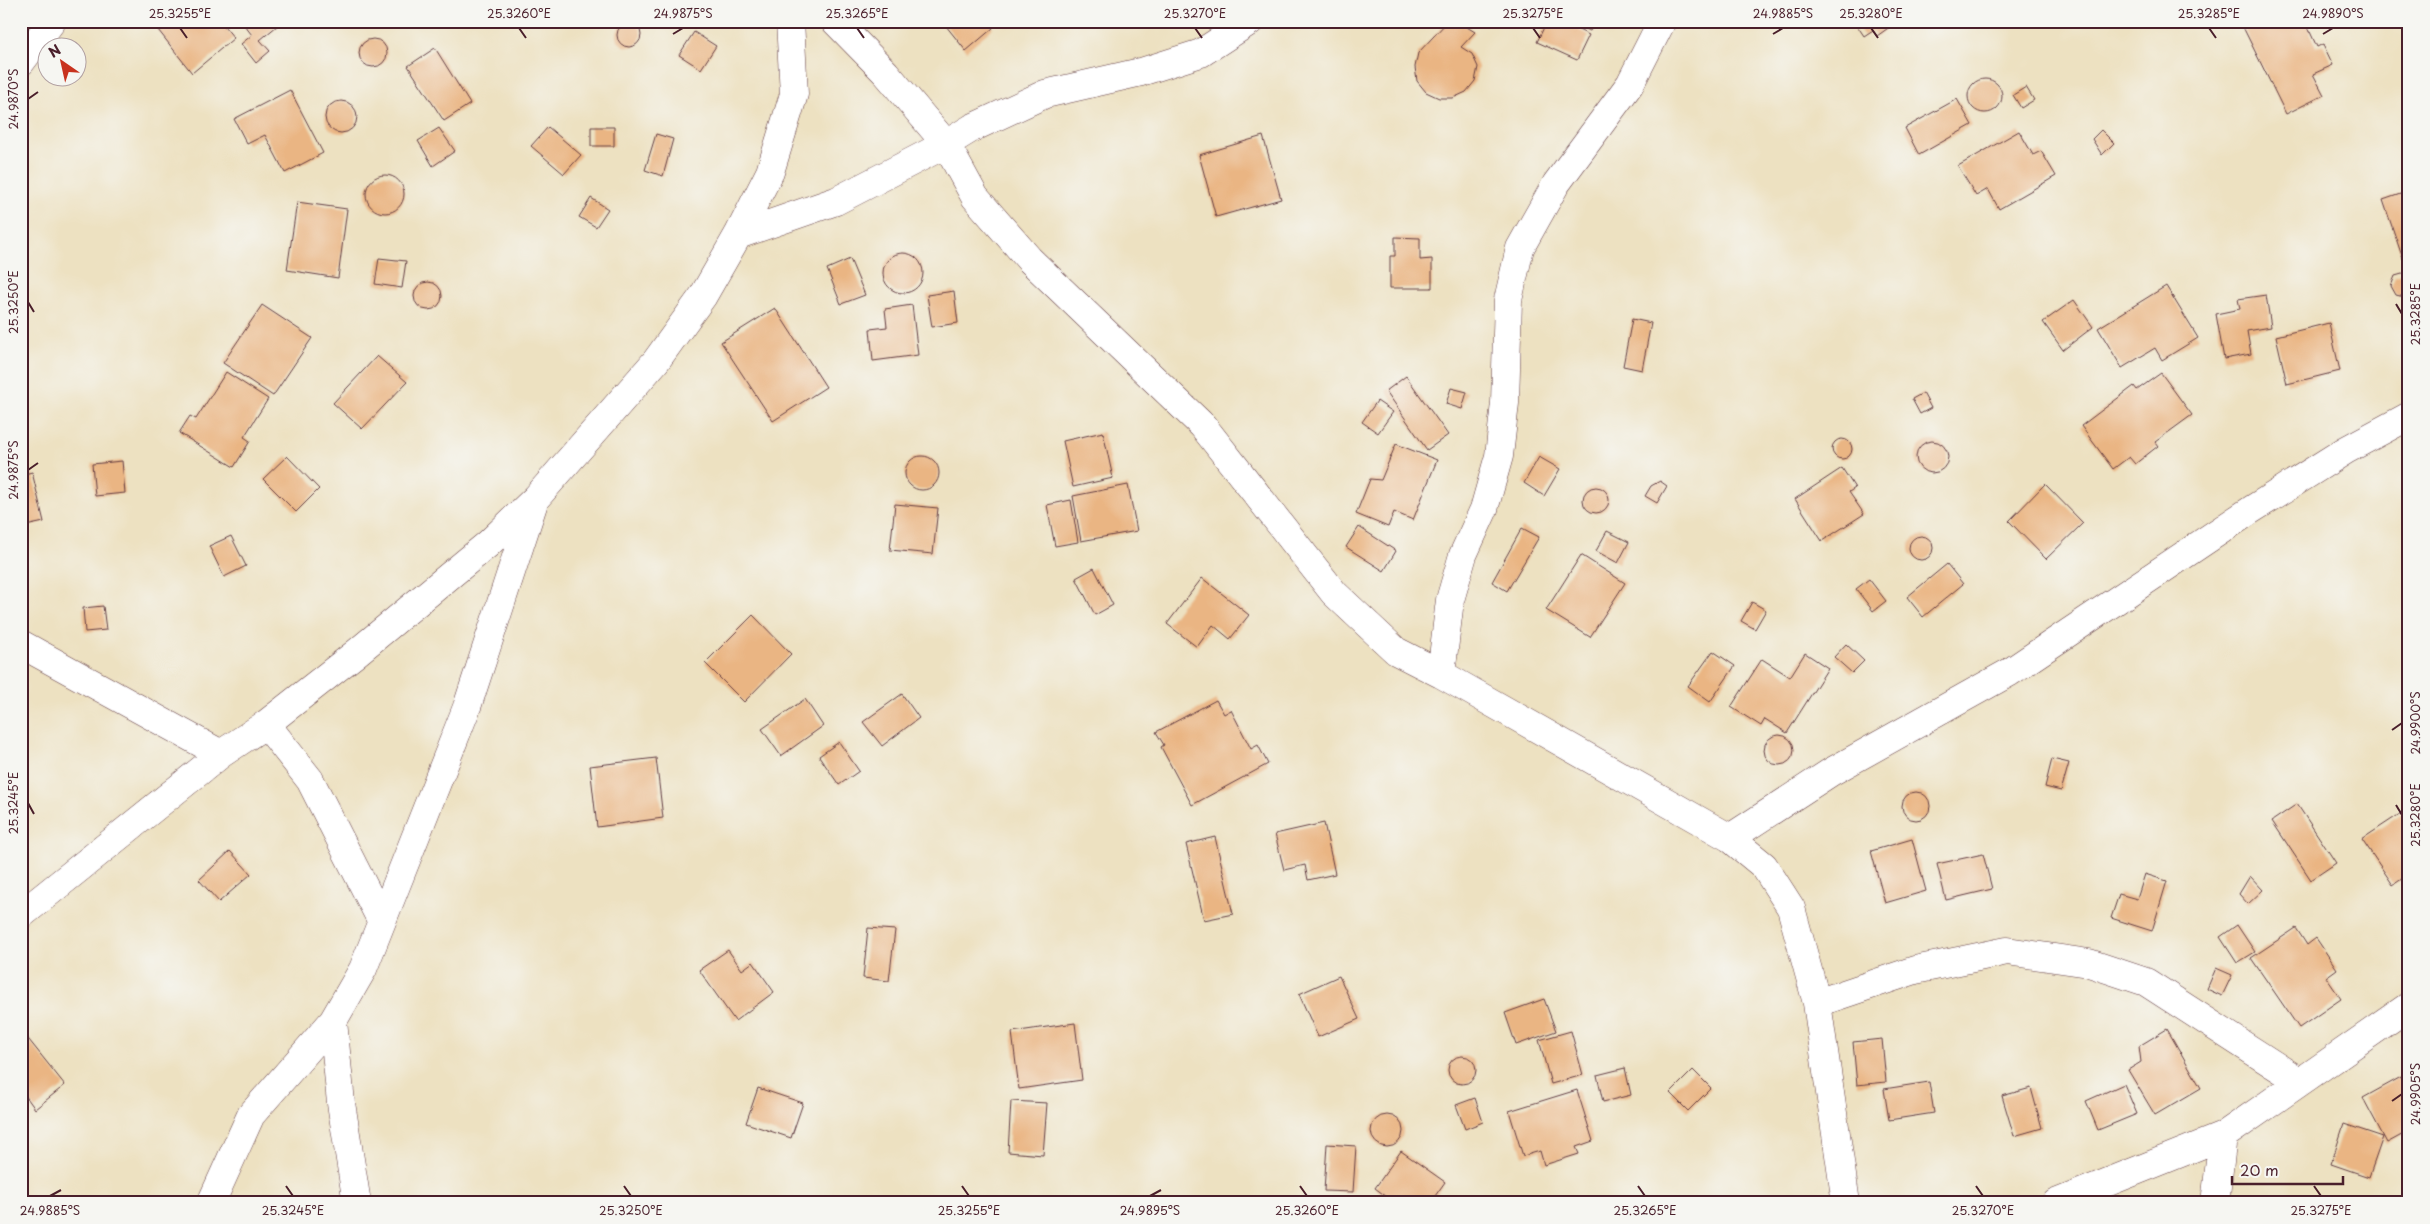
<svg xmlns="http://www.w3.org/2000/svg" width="2430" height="1224" viewBox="0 0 2430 1224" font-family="'Playpen Sans',sans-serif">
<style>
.building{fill:#eab583}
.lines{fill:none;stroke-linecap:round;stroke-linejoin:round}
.minor-casing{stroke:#623c42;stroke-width:29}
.minor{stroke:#fff;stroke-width:28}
.ticks{fill:none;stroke:#4a1f2b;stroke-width:2}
.neatline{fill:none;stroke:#4a1f2b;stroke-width:2}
.ticks-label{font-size:12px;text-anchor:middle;fill:#4a1f2b}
</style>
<rect width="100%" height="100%" fill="#f6f6f2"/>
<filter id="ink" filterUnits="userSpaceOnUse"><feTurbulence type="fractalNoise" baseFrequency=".02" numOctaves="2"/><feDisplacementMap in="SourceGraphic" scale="10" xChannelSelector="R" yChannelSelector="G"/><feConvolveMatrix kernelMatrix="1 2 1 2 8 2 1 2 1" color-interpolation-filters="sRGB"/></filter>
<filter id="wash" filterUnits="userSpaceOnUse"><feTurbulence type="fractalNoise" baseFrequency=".0096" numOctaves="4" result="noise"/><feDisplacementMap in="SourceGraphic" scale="20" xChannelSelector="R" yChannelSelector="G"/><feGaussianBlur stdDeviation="1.12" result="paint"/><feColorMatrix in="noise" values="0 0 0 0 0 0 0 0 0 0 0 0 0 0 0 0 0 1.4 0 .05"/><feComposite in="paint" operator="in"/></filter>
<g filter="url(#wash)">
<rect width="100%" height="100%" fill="#ede1c1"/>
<g id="blocks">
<path class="building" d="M151 21H220L234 38 192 73Z
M241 21H283L260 40 270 51 256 63 241 44 252 35Z
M942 21H987L993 28 966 51Z
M1448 21H1457L1475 32 1461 47 1472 54 1478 67 1475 81 1466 92 1453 98H1439L1426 92 1417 81 1415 67 1418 53Z
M1547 21H1560L1589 35 1577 60 1537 42Z
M1569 21H1597L1590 31Z
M1854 21H1898L1877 36 1873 30 1864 36Z
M2240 21H2305L2317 47 2323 44 2333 65 2313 74 2324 95 2286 114Z
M617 35a12 12 0 1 1 24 0a12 12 0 1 1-24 0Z
M694 32 716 46 701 69 679 55Z
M359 53a14 14 0 1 1 28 0a14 14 0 1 1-28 0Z
M435 48 470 104 444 121 408 66Z
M1968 96a17 17 0 1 1 34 0a17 17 0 1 1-34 0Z
M2026 87 2034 100 2021 108 2013 95Z
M290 90 323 153 285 173 265 135 247 144 234 119Z
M1957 99 1972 125 1919 155 1905 128Z
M325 117a16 16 0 1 1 32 0a16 16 0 1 1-32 0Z
M548 127 581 155 564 174 531 146Z
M591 127H614V146H591Z
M439 128 455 151 433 166 418 141Z
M2101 130 2114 143 2102 155 2092 139Z
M2019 131 2033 155 2041 151 2056 176 1999 209 1988 189 1976 196 1958 166Z
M656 134 673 139 663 176 645 170Z
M1263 136 1281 199 1216 217 1199 155Z
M366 194a19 19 0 1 1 38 0a19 19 0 1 1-38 0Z
M2409 191V257L2403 259 2383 200Z
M591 198 608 209 596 227 579 217Z
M297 202 347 209 338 278 287 270Z
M1395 237 1420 238V260L1432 259V288H1390V256H1395Z
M883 273a20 20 0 1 1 40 0a20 20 0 1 1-40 0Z
M379 258 406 261 402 288 375 284Z
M850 259 865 295 841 304 827 269Z
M2402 274 2409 276V295L2404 297 2396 295 2391 286 2395 276Z
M414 296a14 14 0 1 1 28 0a14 14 0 1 1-28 0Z
M2166 286 2198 338 2162 360 2155 348 2122 368 2098 328Z
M954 291 958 323 932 327 927 295Z
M2266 295 2271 327 2247 331 2251 354 2224 359 2216 314 2240 309 2238 299Z
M2074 300 2093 327 2063 350 2043 322Z
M262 305 312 338 273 396 223 363Z
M912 305 918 355 873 361 870 329 887 327 885 309Z
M775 308 826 387 773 421 721 342Z
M1632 319 1651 323 1642 370 1623 366Z
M2329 323 2340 371 2287 384 2276 336Z
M377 356 407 382 362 429 333 403Z
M226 372 268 399 244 437 250 441 234 467 179 433 190 416 196 419Z
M2161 373 2192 415 2155 442 2158 446 2135 464 2129 457 2113 469 2081 426 2134 386 2137 390Z
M1406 376 1448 435 1427 450 1386 391Z
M1451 388 1467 392 1462 409 1446 404Z
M1923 393 1931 408 1920 414 1912 399Z
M1377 401 1393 412 1378 433 1362 422Z
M1103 432 1113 478 1073 487 1063 441Z
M1832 449a10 10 0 1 1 20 0a10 10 0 1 1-20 0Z
M1916 457a16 16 0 1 1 32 0a16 16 0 1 1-32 0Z
M1396 444 1437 460 1413 520 1394 512 1388 527 1356 514 1370 479 1381 480Z
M905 473a17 17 0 1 1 34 0a17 17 0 1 1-34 0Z
M287 456 319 489 296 512 263 479Z
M1539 457 1560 469 1544 496 1524 483Z
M122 461 125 493 95 496 92 464Z
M1842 468 1855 488 1849 492 1864 514 1822 541 1795 499Z
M32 472 44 522 21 527V475Z
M1660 481 1667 486 1657 503 1645 496 1651 486Z
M2045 484 2083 523 2046 559 2009 521Z
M1128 485 1137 531 1081 541 1073 496Z
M1583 500a13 13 0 1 1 26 0a13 13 0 1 1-26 0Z
M1071 500 1078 542 1055 546 1047 505Z
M895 504 938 508 933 554 890 550Z
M1359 527 1396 551 1384 571 1346 547Z
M1522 528 1539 537 1507 591 1492 582Z
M1607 531 1629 542 1618 563 1596 551Z
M231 536 246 566 224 577 209 546Z
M1909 548a12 12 0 1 1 24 0a12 12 0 1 1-24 0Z
M1581 555 1625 583 1590 637 1546 610Z
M1947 564 1963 584 1923 617 1907 597Z
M1094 568 1113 605 1095 615 1076 578Z
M1202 578 1249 615 1230 639 1213 625 1197 647 1167 624Z
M1869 579 1886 601 1873 611 1856 589Z
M1752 602 1766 610 1755 629 1741 621Z
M103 606 106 630 85 632 83 608Z
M753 615 791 654 744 702 705 663Z
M1846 644 1864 661 1852 673 1834 657Z
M1713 651 1735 666 1710 702 1688 686Z
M1805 653 1828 668 1787 733 1765 719 1761 726 1731 707 1762 659 1790 677Z
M902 694 919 718 882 746 863 722Z
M805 699 823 726 781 756 762 729Z
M1216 700 1224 714 1231 710 1251 749 1258 745 1268 764 1192 805 1161 747 1164 745 1156 732Z
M1764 750a15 15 0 1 1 30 0a15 15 0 1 1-30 0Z
M839 742 859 771 839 785 819 756Z
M656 758 663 818 597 827 590 766Z
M2052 759 2069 763 2061 791 2045 787Z
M1902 806a14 14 0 1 1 28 0a14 14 0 1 1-28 0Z
M2297 804 2336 863 2311 880 2272 821Z
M2409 808V874L2393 885 2362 839Z
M1324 823 1335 874 1308 880 1305 865 1284 870 1275 834Z
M1215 837 1233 914 1204 920 1186 844Z
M1912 839 1926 891 1885 903 1871 851Z
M230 851 251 874 219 902 199 880Z
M1983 854 1992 889 1946 900 1937 864Z
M2145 874 2167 881 2152 931 2111 918 2119 894 2137 899Z
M2250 876 2263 890 2248 904 2239 894Z
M2237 925 2255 952 2237 963 2220 937Z
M868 928 895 930 889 981 863 978Z
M2296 928 2307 945 2316 938 2337 969 2326 977 2341 999 2299 1028 2251 958Z
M728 950 742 970 753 962 774 992 735 1021 699 970Z
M2216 968 2232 975 2222 996 2207 989Z
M1339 976 1359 1019 1318 1037 1299 994Z
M1544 999 1556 1031 1516 1045 1505 1013Z
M1075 1023 1082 1080 1019 1089 1012 1032Z
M2167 1029 2201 1088 2155 1115 2128 1070 2141 1062 2139 1046Z
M1571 1031 1583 1075 1551 1084 1539 1040Z
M25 1035 65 1085 35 1109 25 1095 21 1098V1038Z
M1882 1039 1886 1082 1857 1085 1853 1042Z
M1448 1070a14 14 0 1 1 28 0a14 14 0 1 1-28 0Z
M1625 1068 1631 1095 1603 1102 1597 1075Z
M1693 1070 1711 1088 1688 1111 1670 1093Z
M2401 1077 2409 1092V1131L2387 1143 2363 1098Z
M1929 1082 1934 1113 1889 1120 1884 1089Z
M2124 1084 2137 1114 2098 1130 2086 1101Z
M758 1088 803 1103 791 1138 746 1123Z
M2031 1088 2042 1128 2014 1136 2002 1096Z
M1577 1090 1593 1141 1576 1147 1579 1154 1544 1165 1540 1151 1523 1156 1509 1111Z
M1475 1098 1483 1122 1465 1129 1456 1105Z
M1011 1101 1047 1103 1043 1155 1008 1152Z
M1371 1131a16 16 0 1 1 32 0a16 16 0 1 1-32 0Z
M2344 1124 2383 1137 2369 1177 2331 1164Z
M1327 1144 1356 1146 1353 1192 1324 1191Z
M1401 1151 1445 1182 1430 1203H1395L1375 1188Z"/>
</g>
</g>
<g filter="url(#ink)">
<use href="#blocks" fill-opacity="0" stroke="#623c42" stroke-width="1"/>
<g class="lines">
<g class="minor-casing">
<path id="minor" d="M835 21 886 73 946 144 975 197 1029 259 1203 426 1334 593 1396 651 1441 674 1730 838 1764 866 1791 908 1817 1003 1846 1203
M21 62 52 21
M738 235 836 201 946 144 972 128 1045 94 1141 72 1201 53 1250 21
M21 644 221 754
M1441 674 1450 600 1463 555 1484 509 1499 456 1505 403 1508 300 1520 248 1556 184 1630 84 1662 21
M266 724 310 780 381 920
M1730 838 1831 772 2010 672 2251 510 2346 450 2409 416
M21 915 221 754 266 724 355 654 488 544 536 498 656 361 703 296 738 235 770 172 794 94 790 21
M1817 1003 1915 970 2007 951 2089 963 2146 982 2299 1081
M333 1021 341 1103 357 1203
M211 1203 251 1115 333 1021 363 969 467 707 534 502
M2056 1203 2223 1136 2409 1006
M2215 1203 2223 1136"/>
</g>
<use href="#minor" class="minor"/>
</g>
</g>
<path class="ticks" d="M180 28 187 38M519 28 526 38M857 28 864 38M1195 28 1202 38M1533 28 1540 38M1871 28 1878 38M2209 28 2216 38M673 34 683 28M1773 34 1783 28M2323 34 2333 28M28 99 38 92M28 302 34 312M2396 304 2402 314M28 470 38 463M2392 730 2402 723M28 803 34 814M2396 805 2402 815M2392 1101 2402 1094M286 1186 293 1196M624 1186 631 1196M962 1186 969 1196M1300 1186 1307 1196M1638 1186 1645 1196M1976 1186 1983 1196M2314 1186 2321 1196M50 1196 61 1190M1150 1196 1161 1190"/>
<rect width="2430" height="1224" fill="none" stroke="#f6f6f2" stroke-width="55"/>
<g transform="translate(62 62) rotate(326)"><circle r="24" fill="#f6f6f2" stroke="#b1a0a2"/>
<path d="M0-4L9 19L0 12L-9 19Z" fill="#c8321e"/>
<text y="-8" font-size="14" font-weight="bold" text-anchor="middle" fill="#4a1f2b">N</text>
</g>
<path d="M2232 1176v8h111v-8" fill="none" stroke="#4a1f2b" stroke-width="2.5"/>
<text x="2240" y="1176" font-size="15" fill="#4a1f2b" stroke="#f6f6f2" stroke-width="4" paint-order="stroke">20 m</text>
<rect x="28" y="28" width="2374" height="1168" class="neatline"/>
<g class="ticks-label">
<text x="180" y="18">25.3255°E</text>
<text x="519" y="18">25.3260°E</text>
<text x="683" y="18">24.9875°S</text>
<text x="857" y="18">25.3265°E</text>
<text x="1195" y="18">25.3270°E</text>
<text x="1533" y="18">25.3275°E</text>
<text x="1783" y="18">24.9885°S</text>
<text x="1871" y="18">25.3280°E</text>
<text x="2209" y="18">25.3285°E</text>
<text x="2333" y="18">24.9890°S</text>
<text transform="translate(14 99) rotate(-90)" y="4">24.9870°S</text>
<text transform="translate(14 302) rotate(-90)" y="4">25.3250°E</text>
<text transform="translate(2416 314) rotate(-90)" y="4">25.3285°E</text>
<text transform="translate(14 470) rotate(-90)" y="4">24.9875°S</text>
<text transform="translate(2416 723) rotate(-90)" y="4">24.9900°S</text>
<text transform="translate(14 803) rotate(-90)" y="4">25.3245°E</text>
<text transform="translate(2416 815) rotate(-90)" y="4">25.3280°E</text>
<text transform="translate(2416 1094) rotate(-90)" y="4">24.9905°S</text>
<text x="50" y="1215">24.9885°S</text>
<text x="293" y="1215">25.3245°E</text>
<text x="631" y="1215">25.3250°E</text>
<text x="969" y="1215">25.3255°E</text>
<text x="1150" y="1215">24.9895°S</text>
<text x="1307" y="1215">25.3260°E</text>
<text x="1645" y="1215">25.3265°E</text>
<text x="1983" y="1215">25.3270°E</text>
<text x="2321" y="1215">25.3275°E</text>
</g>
</svg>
